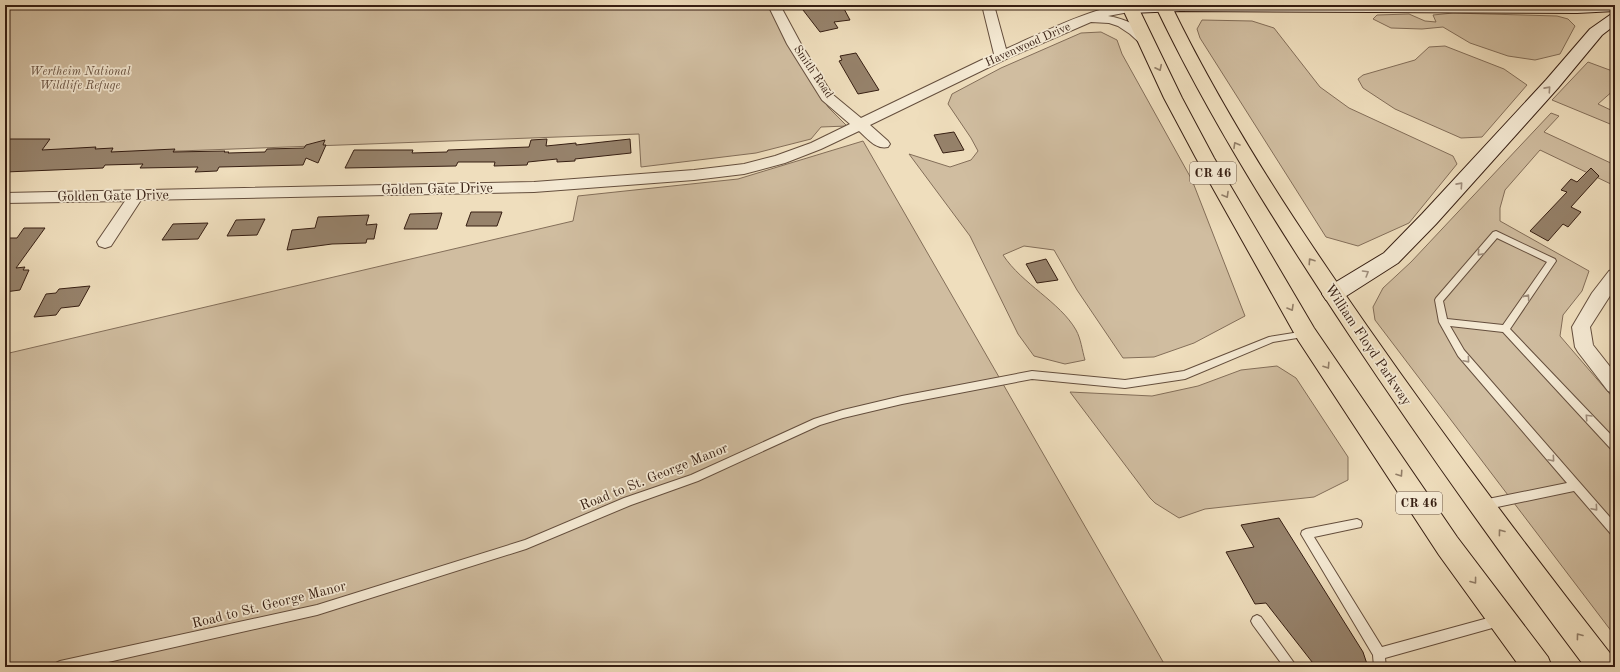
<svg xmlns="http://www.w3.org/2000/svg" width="1620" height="672" viewBox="0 0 1620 672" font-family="'Old Standard TT',serif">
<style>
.green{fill:#d0bda0;stroke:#836e59}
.building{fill:#96826b;stroke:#361e12}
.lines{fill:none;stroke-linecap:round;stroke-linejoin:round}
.lane-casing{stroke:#644e3d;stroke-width:2}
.street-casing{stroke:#644e3d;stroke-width:2}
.secondary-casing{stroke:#361e12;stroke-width:2}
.highway-casing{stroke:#361e12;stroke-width:2}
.lane{fill:#f5ead4;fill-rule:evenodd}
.street{fill:#f5ead4;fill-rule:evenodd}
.secondary{fill:#f5ead4;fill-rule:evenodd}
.highway{fill:#efdebd;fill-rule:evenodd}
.oneway{stroke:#927e68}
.oneway2{stroke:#9f8e7d}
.labels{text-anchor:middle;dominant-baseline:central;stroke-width:3.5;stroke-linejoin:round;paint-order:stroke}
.far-street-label{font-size:12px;fill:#361e12;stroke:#f5ead4}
.far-park-label{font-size:12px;font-style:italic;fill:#644e3d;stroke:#f5ead4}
.shield{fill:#f5ead4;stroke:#6f5b4c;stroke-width:1}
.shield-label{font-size:13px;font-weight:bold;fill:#361e12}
.street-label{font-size:14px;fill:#361e12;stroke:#f5ead4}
</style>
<rect width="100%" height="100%" fill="#efdebd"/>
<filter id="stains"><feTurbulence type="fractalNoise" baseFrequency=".005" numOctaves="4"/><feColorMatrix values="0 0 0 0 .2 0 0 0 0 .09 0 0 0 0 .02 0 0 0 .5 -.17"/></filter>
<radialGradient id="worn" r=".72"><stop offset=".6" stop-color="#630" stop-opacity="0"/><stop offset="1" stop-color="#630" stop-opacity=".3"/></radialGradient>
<path class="green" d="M5 5H769L828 107 847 126 821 127 811 139 756 153 641 167 639 134 179 151 5 155Z
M1453 13 1557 16 1568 19 1575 26 1560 54 1535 60 1508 56 1470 43 1443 27 1422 29 1391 28 1373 19 1377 15 1409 14 1425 21 1436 22 1433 15Z
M1202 20 1252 21 1274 28 1320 87 1349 108 1453 156 1457 164 1409 223 1358 246 1326 237 1200 38 1197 29Z
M1101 32 1117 40 1122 54 1192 180 1245 316 1194 343 1154 357 1123 358 1077 290 1054 250 1024 246 1003 255C1022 284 1060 302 1076 330 1081 339 1082 350 1085 360L1065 364 1034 356 1018 334 970 236 909 154 950 167 971 160 978 151 971 138 948 104 952 94 1001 68 1081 33Z
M1445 46 1504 69 1527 85 1482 137 1461 138 1395 109 1363 88 1358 79 1363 75 1415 60 1429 47Z
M1588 62 1615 72V89L1598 104 1615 112V126L1552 100Z
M1551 113 1559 116 1544 132 1615 165V186L1540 150 1505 190 1500 208V221L1589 271 1582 291 1563 315 1560 336 1615 400V636L1375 320 1373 307 1383 288 1411 262Z
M863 141 1166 667H5V354L573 221 578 196 738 179Z
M1277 366 1296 378 1348 457V480L1314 497 1205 509 1179 518 1155 503 1150 498 1070 392 1152 396 1198 386 1241 370Z"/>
<path class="building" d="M825 5H842L850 20 834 22 838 28 820 32 803 10Z
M856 53 879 90 858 94 839 61 842 60 840 56Z
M954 132 964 150 943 153 934 135Z
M5 139H50L42 150 96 147 95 149 113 148 111 152 175 149 173 152 225 151 224 152H229L228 153 265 152 267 149 304 148 306 145 325 140 323 145H326L318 163 306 158 303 165 219 167 217 171 195 172 198 167 140 168 143 164 105 165 103 168 5 172Z
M547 139 546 146 576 143V145L630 139 631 153 575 159V161L557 162V159L528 162 527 165 494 166 495 162H458L456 166 345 168 354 150H413L412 153 447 152 448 150 529 147 531 140Z
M1591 168 1599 176 1571 207 1581 212 1568 227 1563 224 1548 241 1530 231 1567 192 1561 190 1571 179 1577 182Z
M471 212H502L497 226H466Z
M442 213 437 229H404L410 214Z
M369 215 366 225 377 224 374 239H367L366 243 332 244 287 250 292 230 315 228 318 217Z
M265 219 257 235 227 236 236 220Z
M208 223 198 239 162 240 173 224Z
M24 228H45L16 268 25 267 23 270H29L20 290 5 292V238H17Z
M1046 259 1058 280 1037 283 1026 264Z
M90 286 79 306 61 308 56 315 34 317 46 294 56 293 59 289Z
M1279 518 1363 652 1368 667H1316L1266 603 1255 604 1226 552 1254 547 1241 525Z"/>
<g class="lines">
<g class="lane-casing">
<path id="lane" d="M1496 231 1555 259 1556 261 1510 329 1615 439V450L1611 449 1503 332 1450 326 1464 350 1615 523V536L1611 534 1574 491 1483 510 1479 508 1478 505 1479 502 1483 500 1567 483 1458 356 1439 322 1435 300 1436 298 1493 232ZM1497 238 1547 262 1503 325 1447 319 1443 301Z
M1306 331 1309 332 1310 334 1309 336 1273 342 1185 379 1125 388 1032 379 902 404 843 418 820 425 698 481 631 505 526 549 317 615 86 667H54L56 663 60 661 317 605 525 540 624 498 691 475 814 419 843 410 902 396 1032 371 1125 380 1184 371 1269 337Z
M1357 519 1361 521 1362 524 1361 527 1314 537 1382 647 1499 615 1503 617 1505 621 1503 625 1385 658 1386 667H1374L1373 655 1301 534 1302 531 1306 529Z
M1257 615 1261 617 1297 667H1284L1253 625 1251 621 1253 617Z"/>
</g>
<g class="street-casing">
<path id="street" d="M768 5H780L801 44 832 94 861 118 994 54 982 5H994L1006 49C1038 35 1101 2 1134 5L1136 8 1134 11 1108 16C1125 19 1142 26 1153 41L1151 44H1141L1130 34 1118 26 1109 23 1091 22 1006 59 870 125 888 141 890 144 888 147C876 150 867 138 859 131L821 149 785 163 744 174 694 180 534 192 141 200 111 246 105 248 99 246 97 242 125 201 5 203V193L534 182 694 170 744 164 775 156 811 143 850 124 822 100 787 44Z
M1615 269V288L1590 327 1593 345 1615 373V394L1608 391 1578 352 1575 347 1572 327 1592 293 1609 271Z"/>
</g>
<g class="secondary-casing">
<path id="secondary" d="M1124 5H1615V11L1577 13 1180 11 1130 13 1125 11 1122 8Z
M1615 13V25L1602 35 1558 88 1436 224 1398 263 1340 300 1333 302 1326 300 1322 294 1326 288 1384 253 1422 214 1546 80 1590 29 1610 15Z"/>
</g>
<g class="highway-casing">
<path id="highway" d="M1121 5H1137L1182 98 1214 158 1314 328 1457 537 1548 657 1552 667H1520L1439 555 1298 340 1196 158 1164 98Z
M1155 5H1171C1226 118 1295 223 1367 326 1446 439 1528 549 1613 657L1615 667H1585C1503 558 1424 447 1348 333 1278 227 1210 120 1155 5Z"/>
</g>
<use href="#lane" class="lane"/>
<use href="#street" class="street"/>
<use href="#secondary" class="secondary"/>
<use href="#highway" class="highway"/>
</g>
<defs><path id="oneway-chevron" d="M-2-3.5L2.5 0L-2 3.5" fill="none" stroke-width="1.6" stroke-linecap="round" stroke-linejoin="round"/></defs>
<g class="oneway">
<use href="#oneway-chevron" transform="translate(1159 68) rotate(64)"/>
<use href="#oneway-chevron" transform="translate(1236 145) rotate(-120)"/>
<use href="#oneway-chevron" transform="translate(1226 195) rotate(60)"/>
<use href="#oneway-chevron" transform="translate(1311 261) rotate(-124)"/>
<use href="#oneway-chevron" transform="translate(1291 308) rotate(60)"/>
<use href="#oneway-chevron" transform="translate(1327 366) rotate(57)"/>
<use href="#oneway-chevron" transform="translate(1400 474) rotate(56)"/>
<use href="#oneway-chevron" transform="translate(1501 532) rotate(-127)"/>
<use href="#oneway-chevron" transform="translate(1474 581) rotate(53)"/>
<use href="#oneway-chevron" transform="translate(1579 636) rotate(-127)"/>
</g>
<g class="oneway2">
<use href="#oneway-chevron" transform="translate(1548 89) rotate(-48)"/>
<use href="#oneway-chevron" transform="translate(1460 185) rotate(-48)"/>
<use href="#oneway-chevron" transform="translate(1480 253) rotate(131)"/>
<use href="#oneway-chevron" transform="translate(1366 273) rotate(-31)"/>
<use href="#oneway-chevron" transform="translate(1527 297) rotate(-55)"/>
<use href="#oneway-chevron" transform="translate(1467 360) rotate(49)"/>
<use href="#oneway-chevron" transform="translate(1588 417) rotate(-133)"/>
<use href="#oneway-chevron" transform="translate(1552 459) rotate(49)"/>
<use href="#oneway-chevron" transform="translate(1595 508) rotate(49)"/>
</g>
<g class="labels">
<g class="far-street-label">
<text transform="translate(1028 45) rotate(-24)">Havenwood Drive</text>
<text transform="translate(813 72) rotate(56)">Smith Road</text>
</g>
<g class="far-park-label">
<text x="80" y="72">Wertheim National<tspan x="80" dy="14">Wildlife Refuge</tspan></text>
</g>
<g class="shield">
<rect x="1190" y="162" width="46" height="22" rx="3"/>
<rect x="1396" y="492" width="46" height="22" rx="3"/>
</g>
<g class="shield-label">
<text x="1213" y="173">CR 46</text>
<text x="1419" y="503">CR 46</text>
</g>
<g class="street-label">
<text transform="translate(437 189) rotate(-1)">Golden Gate Drive</text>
<text transform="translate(113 196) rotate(-1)">Golden Gate Drive</text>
<text transform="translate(1368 345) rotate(56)">William Floyd Parkway</text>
<text transform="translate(654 477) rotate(-22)">Road to St. George Manor</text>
<text transform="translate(269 605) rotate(-14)">Road to St. George Manor</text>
</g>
</g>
<rect width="1620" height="672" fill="none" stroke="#efdebd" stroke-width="20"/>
<rect x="6" y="6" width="1608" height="660" fill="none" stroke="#361e12" stroke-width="2"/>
<rect x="10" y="10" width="1600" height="652" fill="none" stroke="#361e12"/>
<rect width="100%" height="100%" filter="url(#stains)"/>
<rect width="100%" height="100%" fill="url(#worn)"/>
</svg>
